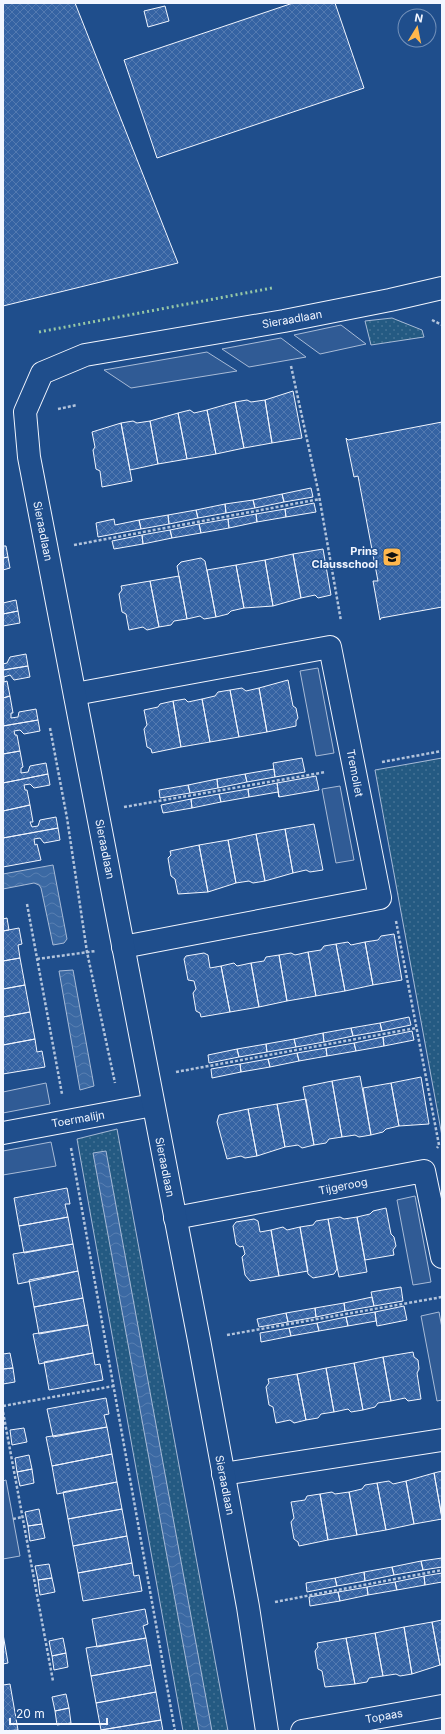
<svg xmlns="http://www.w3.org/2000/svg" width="445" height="1734" viewBox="0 0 445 1734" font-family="Inter,sans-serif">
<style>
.grass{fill:url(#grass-dots);stroke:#a8bbd7}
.parking{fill:#305b95;stroke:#a8bbd7}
.water{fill:url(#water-waves);stroke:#a8bbd7}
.building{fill:url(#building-cross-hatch);stroke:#f2f6ff}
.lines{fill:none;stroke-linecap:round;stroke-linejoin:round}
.street-casing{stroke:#f2f6ff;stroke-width:24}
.secondary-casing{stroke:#f2f6ff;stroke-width:24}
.path{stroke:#b3c4dc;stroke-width:2.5;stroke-dasharray:3 2;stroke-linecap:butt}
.street{stroke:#1f4e8c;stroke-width:22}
.secondary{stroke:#1f4e8c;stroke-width:22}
.hedge{stroke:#97c8a6;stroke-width:3;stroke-dasharray:2 3;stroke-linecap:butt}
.labels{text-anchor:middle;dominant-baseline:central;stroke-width:3;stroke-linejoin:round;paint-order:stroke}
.street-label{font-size:11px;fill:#f2f6ff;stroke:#1f4e8c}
.poi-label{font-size:11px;font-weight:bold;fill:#f2f6ff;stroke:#1f4e8c;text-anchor:end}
</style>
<defs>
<pattern id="grass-dots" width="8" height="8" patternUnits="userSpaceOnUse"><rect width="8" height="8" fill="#245a82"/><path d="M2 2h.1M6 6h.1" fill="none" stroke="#447295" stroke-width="1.8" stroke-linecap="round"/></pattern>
<pattern id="water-waves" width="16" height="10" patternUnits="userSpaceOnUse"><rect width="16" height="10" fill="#3b69a3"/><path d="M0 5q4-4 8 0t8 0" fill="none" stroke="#587fb1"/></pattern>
<pattern id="building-cross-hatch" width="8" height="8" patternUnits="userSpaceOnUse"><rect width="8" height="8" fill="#3563a3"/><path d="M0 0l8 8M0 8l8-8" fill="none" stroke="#537ab1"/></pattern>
</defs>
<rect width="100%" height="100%" fill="#1f4e8c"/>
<path class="grass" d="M392 318 422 330 424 337 371 345 365 321Z
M442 758V1136L375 770Z
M117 1129 228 1731H183L77 1139Z"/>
<path class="parking" d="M341 325 366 344 320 354 294 335Z
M281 338 306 357 249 367 222 349Z
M207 352 237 371 131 388 104 370Z
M318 668 334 753 316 756 300 671Z
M340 786 354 860 336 863 322 789Z
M46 1083 50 1104 3 1113V1092Z
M51 1142 56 1166 3 1175V1151Z
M415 1196 431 1282 413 1285 397 1200Z
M439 1312 442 1328V1400L437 1401 421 1316Z
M6 1480 20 1556 3 1559V1481Z"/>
<path class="water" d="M53 865 67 939 64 943 53 945 41 888 39 885 34 883 3 889V874Z
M73 970 94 1086 80 1090 59 971Z
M106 1151 212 1731H199L93 1153Z"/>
<path class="building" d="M3 3H75L178 263 3 306Z
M293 3H335L364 88 157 158 124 60Z
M165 6 169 21 148 27 144 11Z
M293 391 302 438 272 443 265 400Z
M247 400 251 402 265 400 272 443 244 448 235 402Z
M235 402 244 448 216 454 207 410Z
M190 410 194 413 207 410 216 454 187 459 178 413Z
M178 413 187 459 158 464 150 421Z
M133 421 137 423 150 421 158 464 130 470 121 423Z
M442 422V607L381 618 380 620 373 581H378L358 476 354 477 346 438 348 440Z
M121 423 132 481 102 487 100 471 96 469 93 450 95 447 92 432Z
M311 488 313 497 284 502 282 494Z
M282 494 284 502 255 508 253 500Z
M253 500 255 508 226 513 225 504Z
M314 503 316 512 286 517 285 509Z
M225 504 226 513 198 518 196 510Z
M285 509 286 517 257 522 256 514Z
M196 510 198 518 169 524 168 515Z
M256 514 257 522 229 528 228 519Z
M168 515 169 524 141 529 139 520Z
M114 519 115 525 139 520 141 529 98 537 96 523Z
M228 519 229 528 201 533 199 524Z
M199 524 201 533 172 538 170 530Z
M170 530 172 538 143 544 142 535Z
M142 535 143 544 114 549 112 541Z
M3 546H6L8 557 3 558Z
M323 549 331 595 318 598 315 595 301 598 293 554Z
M293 554 301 598 273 606 265 560Z
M8 557 10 568 3 570V558Z
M201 558 205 561 216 617 204 619 200 616 187 619 177 566 181 562Z
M265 560 273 606 244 608 236 565Z
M236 565 244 608 231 611 228 614 216 617 207 570Z
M179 576 187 619 174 621 171 625 159 627 150 581Z
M150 581 159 627 147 630 143 627 129 630 126 614 122 612 119 594 122 590 121 586Z
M16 600 18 611 3 614V603Z
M18 611 20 623 3 626V614Z
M26 654 28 666 3 670V664L7 663 10 657Z
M28 666 30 677 14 680 10 675 4 677V682L7 681 10 696 3 698V670Z
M288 680 293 706 296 708 298 718 296 721V726L267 732 259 688Z
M242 688 246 691 259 688 267 732 239 737 230 690Z
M230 690 239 737 210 742 202 699 215 696 218 692Z
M10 696 13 713H11V718L18 717 19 712 36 709 38 720 3 726V698Z
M185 699 188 702 202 699 210 742 181 747 173 701Z
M173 701 181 747 152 753 151 749 147 747 144 729 147 725 144 710 158 707 160 704Z
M38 720 40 731 24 734 20 730 14 731 15 735H17L20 751 3 754V726Z
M20 751 23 767 21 768V773L28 772 30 766 46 763 48 774 3 783V754Z
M302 758 305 772 275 777 273 763Z
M274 769 275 777 247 782 245 774Z
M48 774 50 785 34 788 30 784 24 785 25 790H27L30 805 3 811V783Z
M245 774 247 782 218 788 217 779Z
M316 776 319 790 279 797 277 783Z
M217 779 218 788 190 793 188 785Z
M277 783 279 797 278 792 249 797 248 789Z
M188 785 190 793 160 798 159 790Z
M248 789 249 797 221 802 219 794Z
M219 794 221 802 192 808 191 799Z
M191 799 192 808 163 813 161 805Z
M30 805 33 822H30L32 827 38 826 40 820 56 817 58 828 3 838V811Z
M314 824 323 870 310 872 306 870 293 873 285 829Z
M58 828 60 840 44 843 40 838 34 839 35 845 37 844 41 860 3 867V838Z
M285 829 293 873 265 881 256 834Z
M256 834 265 881 253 883 249 881 236 883 228 840Z
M228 840 236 883 208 892 199 845Z
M199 845 208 892 178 894 175 879 171 876 168 858 171 855 170 851Z
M7 918 9 930 3 931V919Z
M19 928 22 944 18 945 20 958 3 961V931Z
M394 934 402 980 373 985 365 942 378 940 381 936Z
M348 942 351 945 365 942 373 985 345 991 336 944Z
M336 944 345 991 316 996 308 952 321 950 324 946Z
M308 952 316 996 287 1001 279 955 291 953 295 955Z
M204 953 208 955 210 968 221 966 230 1012 201 1017 200 1013 196 1011 193 993 196 989 194 981 188 980 184 959 186 956Z
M279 955 287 1001 259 1007 251 963 264 961 266 957Z
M20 958 25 985 3 989V961Z
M234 963 237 966 251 963 259 1007 230 1012 221 966Z
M25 985 30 1012 3 1017V989Z
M30 1012 35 1039 3 1045V1017Z
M409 1017 411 1025 382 1031 380 1023Z
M380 1023 382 1031 353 1036 351 1028Z
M351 1028 353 1036 324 1042 323 1033Z
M412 1031 414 1040 384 1046 383 1037Z
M323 1033 324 1042 296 1047 294 1039Z
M383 1037 384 1046 356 1051 354 1043Z
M35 1039 37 1052 42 1051 45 1067 3 1074V1045Z
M294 1039 296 1047 267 1052 266 1044Z
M354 1043 356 1051 327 1056 326 1048Z
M266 1044 267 1052 239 1057 237 1049Z
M326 1048 327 1056 299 1061 297 1053Z
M237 1049 239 1057 209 1063 208 1055Z
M297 1053 299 1061 270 1067 268 1059Z
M268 1059 270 1067 241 1072 240 1064Z
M240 1064 241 1072 212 1078 211 1069Z
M360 1076 371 1135 359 1137 355 1135 342 1137 332 1081Z
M421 1077 429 1124 399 1126 391 1083Z
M332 1081 342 1137 329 1139 326 1143 314 1145 303 1087Z
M391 1083 399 1126 386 1129 383 1132 371 1135 363 1088Z
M306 1099 314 1145 302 1148 298 1145 285 1147 277 1104Z
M277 1104 285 1147 257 1156 248 1109Z
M248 1109 257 1156 245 1158 241 1156 227 1159 217 1122 219 1115Z
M67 1188 70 1204H65L68 1217 19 1226 14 1198Z
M386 1208 391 1234 394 1237 396 1246 393 1250 394 1255 365 1260 357 1217 370 1214 373 1211Z
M68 1217 73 1244 24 1253 19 1226Z
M340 1217 344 1219 357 1217 367 1272 339 1277 328 1219Z
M254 1219 258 1221 260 1232 271 1230 279 1276 250 1281 245 1275 242 1257 245 1254 243 1246 240 1247 236 1244 233 1226 236 1222Z
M328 1219 337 1269 334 1274 313 1278 308 1274 300 1227 313 1225 316 1221Z
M283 1227 287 1230 300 1227 308 1271 279 1276 271 1230Z
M73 1244 78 1271 18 1284 13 1254Z
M78 1271 83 1298 34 1307 29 1280Z
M401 1287 403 1301 374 1306 371 1292Z
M372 1297 374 1306 345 1311 344 1303Z
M83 1298 88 1325 39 1334 34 1307Z
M344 1303 345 1311 316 1317 315 1308Z
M404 1306 407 1320 377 1326 375 1312Z
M315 1308 316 1317 288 1322 286 1313Z
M375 1312 376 1321 348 1326 346 1317Z
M286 1313 288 1322 259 1327 257 1319Z
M346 1317 348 1326 319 1331 317 1323Z
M317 1323 319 1331 291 1336 289 1328Z
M88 1325 93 1353 39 1364 33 1334Z
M289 1328 291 1336 261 1342 260 1333Z
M413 1352 414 1357 418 1360 419 1369 417 1373 421 1399 408 1401 405 1398 391 1401 383 1357Z
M10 1353 13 1368 3 1369V1354Z
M93 1353 95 1365 100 1364 103 1380 49 1390 44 1362Z
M383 1357 391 1401 378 1403 375 1407 363 1410 354 1363Z
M354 1363 363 1410 351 1412 348 1409 334 1412 326 1368Z
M13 1368 15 1382 3 1384V1369Z
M326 1368 334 1412 321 1414 318 1418 306 1420 297 1374Z
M297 1374 306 1420 294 1423 290 1420 276 1423 273 1407 269 1405 266 1387 269 1383 268 1379Z
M106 1398 109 1414 104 1415 107 1427 53 1437 47 1409Z
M107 1427 112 1454 52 1466 46 1437Z
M24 1428 27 1442 12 1445 10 1430Z
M112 1454 117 1482 57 1494 52 1466Z
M29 1455 32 1469 17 1472 15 1458Z
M32 1469 34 1483 20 1486 17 1472Z
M442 1471V1517L434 1473Z
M434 1473 442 1519 414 1524 406 1481Z
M389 1481 393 1484 406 1481 414 1524 386 1530 377 1483Z
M117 1482 122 1509 68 1519 63 1492Z
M377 1483 386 1530 357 1535 349 1492 362 1489 365 1485Z
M332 1492 335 1494 349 1492 357 1535 328 1540 320 1494Z
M320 1494 328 1540 299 1546 298 1542 294 1539 291 1522 294 1518 291 1502 305 1500 307 1496Z
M39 1509 42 1524 28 1526 25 1512Z
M122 1509 127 1536 73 1546 68 1519Z
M42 1524 45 1538 30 1541 28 1526Z
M127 1536 132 1563 78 1573 73 1546Z
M442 1558V1567L423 1570 421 1561Z
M421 1561 423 1570 394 1575 392 1567Z
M132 1563 134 1576 139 1575 142 1591 83 1601 78 1573Z
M49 1564 52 1578 38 1580 35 1566Z
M392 1567 394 1575 365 1581 364 1572Z
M364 1572 365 1581 337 1586 335 1578Z
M442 1573V1582L425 1585 424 1576Z
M424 1576 425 1585 397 1590 395 1582Z
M52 1578 55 1592 40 1595 38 1580Z
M335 1578 337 1586 307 1592 306 1583Z
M395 1582 397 1590 368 1595 367 1587Z
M367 1587 368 1595 340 1601 338 1592Z
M338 1592 340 1601 310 1606 309 1597Z
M145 1609 148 1624 143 1626 146 1638 97 1647 92 1619Z
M442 1620V1665H440L432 1622Z
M432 1622 440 1665 412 1674 404 1627Z
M404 1627 412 1674 400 1676 396 1674 383 1676 375 1633Z
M375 1633 383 1676 369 1678 367 1682 355 1684 346 1638Z
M3 1634 8 1663 3 1664Z
M63 1638 66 1653 52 1656 49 1641Z
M146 1638 151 1665 91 1676 86 1648Z
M346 1638 355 1684 325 1687 322 1671 318 1669 315 1651 318 1647 317 1643Z
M66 1653 68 1667 54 1670 52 1656Z
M151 1665 156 1692 96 1703 91 1676Z
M10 1684 18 1730 3 1731V1685Z
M156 1692 161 1720 101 1730 96 1703Z
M66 1694 69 1708 55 1711 52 1697Z
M69 1708 71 1723 57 1725 55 1711Z
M161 1720 163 1731H101V1730Z"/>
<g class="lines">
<g class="street-casing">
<path id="street" d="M75 694 330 647 380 898 123 947
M3 1133 153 1105
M175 1218 424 1171 442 1257
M223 1474 442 1440
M302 1731 442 1706"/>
</g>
<g class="secondary-casing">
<path id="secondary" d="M267 1731 248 1607 199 1340 29 457 25 412 42 373 85 355 284 321 390 300 442 288"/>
</g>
<path class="path" d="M432 320 442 325
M291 366 318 490 341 621
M58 409 77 405
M74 545 320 499
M50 728 67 818 87 952 115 1083
M382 762 442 751
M124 807 326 772
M27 904 62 1094
M396 921 439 1145 437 1148
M37 959 96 951
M176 1072 416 1028
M71 1148 175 1731
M227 1335 442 1297
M3 1406 114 1386
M3 1412 53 1681
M13 1519 22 1517
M275 1602 442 1570"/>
<use href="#street" class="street"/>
<use href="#secondary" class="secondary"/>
<path class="hedge" d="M39 332 272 288"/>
</g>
<defs>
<g id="school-square" transform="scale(1)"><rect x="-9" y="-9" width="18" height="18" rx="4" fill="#ffb74d" stroke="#1f4e8c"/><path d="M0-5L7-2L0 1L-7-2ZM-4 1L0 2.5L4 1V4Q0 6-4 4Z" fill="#111"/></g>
</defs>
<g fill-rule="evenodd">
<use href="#school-square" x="392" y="557"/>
</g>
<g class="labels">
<g class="street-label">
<text transform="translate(292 319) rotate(-10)">Sieraadlaan</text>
<text transform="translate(43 531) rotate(79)">Sieraadlaan</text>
<text transform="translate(355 773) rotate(79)">Tremoliet</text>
<text transform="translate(105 849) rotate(79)">Sieraadlaan</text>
<text transform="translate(78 1119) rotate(-10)">Toermalijn</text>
<text transform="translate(165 1167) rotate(79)">Sieraadlaan</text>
<text transform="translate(343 1186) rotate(-11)">Tijgeroog</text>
<text transform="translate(225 1485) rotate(79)">Sieraadlaan</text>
<text transform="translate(384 1716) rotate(-10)">Topaas</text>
</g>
<g class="poi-label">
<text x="378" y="551">Prins<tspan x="378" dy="13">Clausschool</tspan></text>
</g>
</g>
<rect width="445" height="1734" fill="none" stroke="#f2f6ff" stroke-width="8"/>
<g transform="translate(417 28) rotate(10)"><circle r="19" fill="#1f4e8c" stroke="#7391ba"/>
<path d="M0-3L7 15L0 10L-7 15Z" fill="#ffb74d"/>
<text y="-6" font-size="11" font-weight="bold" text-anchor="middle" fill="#f2f6ff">N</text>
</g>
<path d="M10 1718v6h97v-6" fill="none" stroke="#f2f6ff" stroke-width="2"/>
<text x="16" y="1718" font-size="12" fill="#f2f6ff" stroke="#1f4e8c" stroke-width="3" paint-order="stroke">20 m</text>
</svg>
